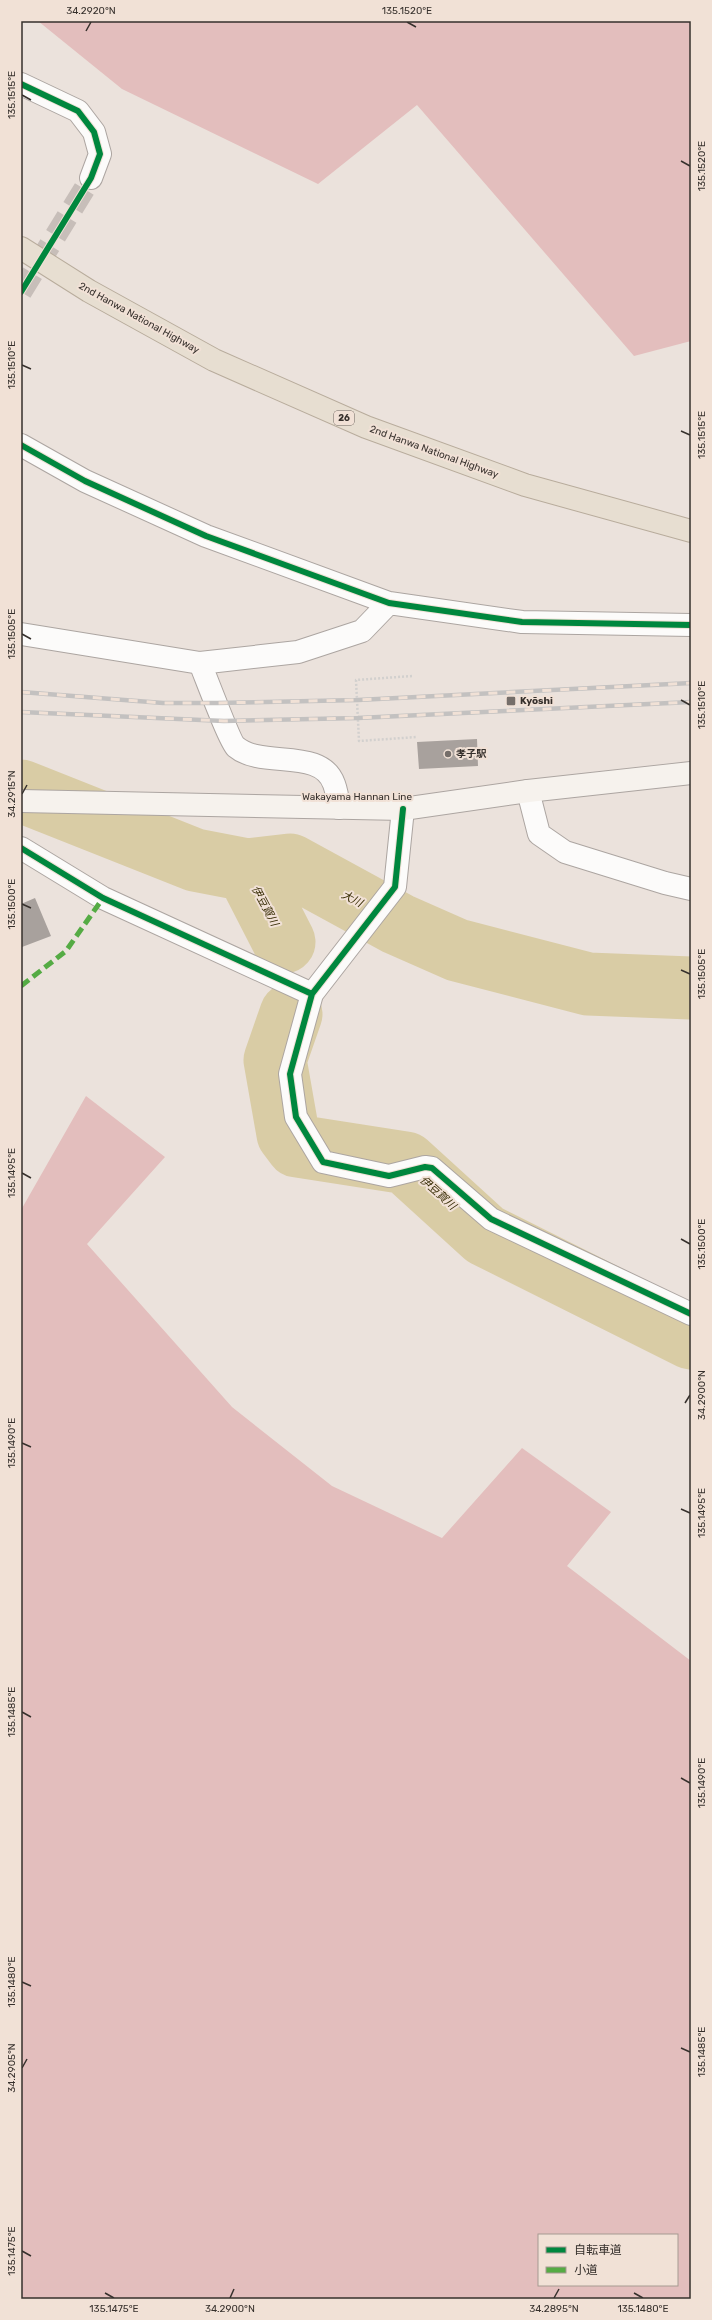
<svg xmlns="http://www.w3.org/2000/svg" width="712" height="2320" viewBox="0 0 712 2320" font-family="Rubik,'Noto Sans JP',sans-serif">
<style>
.forest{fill:#e3bebd;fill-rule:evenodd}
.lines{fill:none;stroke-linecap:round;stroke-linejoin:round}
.river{stroke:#d9cca5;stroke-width:63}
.building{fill:#a8a19d}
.street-tunnel{stroke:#c7beb9;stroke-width:22;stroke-dasharray:22 11;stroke-linecap:butt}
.street-casing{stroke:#aca5a1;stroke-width:24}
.secondary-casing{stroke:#aca5a1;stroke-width:24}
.highway-casing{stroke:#b8ac9c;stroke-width:24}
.path{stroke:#d2d0ce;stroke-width:2.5;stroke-dasharray:2 2;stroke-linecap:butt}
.street{stroke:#fcfbfa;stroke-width:22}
.secondary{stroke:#f6f2ed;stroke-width:22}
.highway{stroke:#e7ded1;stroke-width:22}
.rail-casing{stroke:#c3c1c0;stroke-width:4.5}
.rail{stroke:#f1e1d6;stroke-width:3;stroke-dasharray:9;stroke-linecap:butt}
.quiet{stroke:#55ab44;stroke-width:5;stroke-dasharray:10 5;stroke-linecap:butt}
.cycleway-casing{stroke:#f1e1d6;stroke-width:8}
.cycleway{stroke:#00873e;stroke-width:6}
.ticks{fill:none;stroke:#36302c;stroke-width:1.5}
.poi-dot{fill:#756e6a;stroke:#f1e1d6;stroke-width:1.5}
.labels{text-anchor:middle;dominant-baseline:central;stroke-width:4;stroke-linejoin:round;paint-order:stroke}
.shield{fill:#f1e1d6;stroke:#6e655f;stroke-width:1}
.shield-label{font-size:9px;font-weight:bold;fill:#36302c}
.street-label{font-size:10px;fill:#36302c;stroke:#f1e1d6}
.poi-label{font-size:10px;font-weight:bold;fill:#36302c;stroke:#f1e1d6;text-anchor:start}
.water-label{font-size:11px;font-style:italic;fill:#342900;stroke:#f1e1d6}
.neatline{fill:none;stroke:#36302c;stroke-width:1.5}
.ticks-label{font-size:10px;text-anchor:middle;fill:#36302c}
</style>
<rect width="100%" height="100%" fill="#ebe2dc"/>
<path class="forest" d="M38 21H691V341L634 356 417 105 318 184 122 89Z
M86 1096 165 1157 87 1244 232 1407 332 1486 442 1538 522 1448 611 1512 567 1566 691 1661V2299H21V1210ZM539 2235H677V2285H539Z"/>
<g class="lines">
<path class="river" d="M21 791 195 860 247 870 290 865 398 924 457 950 588 984 691 988
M247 870 284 942
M291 1014 275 1060 288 1134 297 1146 406 1163 485 1235 691 1338"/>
</g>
<path class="building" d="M477 739 478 766 419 769 417 742Z
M35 898 51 936 22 947 21 904Z"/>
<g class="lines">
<path class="street-tunnel" d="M21 292 91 178"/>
<g class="street-casing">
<path id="street" d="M21 84 78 111 94 132 100 154 91 178
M21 445 85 481 206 536 389 603 522 622 691 625
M21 634 200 663 298 652 362 631 389 603
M200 663C205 675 230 742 236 747 262 769 321 747 334 784 337 792 338 800 339 808
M528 791 539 834 565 852 665 883 691 889
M403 809 395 887 312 994 290 1074 296 1117 323 1162 389 1176 425 1167 432 1168 491 1219 691 1314
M21 848 103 898 312 994"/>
</g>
<g class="secondary-casing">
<path id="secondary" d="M21 801 403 809 528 791 691 773"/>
</g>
<g class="highway-casing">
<path id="highway" d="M21 248 89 291 214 360 366 427 525 485 691 531"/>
</g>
<path class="path" d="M412 676 356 680 359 741 417 737"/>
<use href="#street" class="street"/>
<use href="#secondary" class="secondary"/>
<use href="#highway" class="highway"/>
<g class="rail-casing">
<path id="rail" d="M21 692 163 703H217L358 700 691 683
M21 712 224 721 358 718 691 702"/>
</g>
<use href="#rail" class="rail"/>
<path class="quiet" d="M21 986 66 951 103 898"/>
<g class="cycleway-casing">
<path id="cycleway" d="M21 84 78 111 94 132 100 154 91 178 21 292
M21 445 85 481 206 536 389 603 522 622 691 625
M403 809 395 887 312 994 290 1074 296 1117 323 1162 389 1176 425 1167 432 1168 491 1219 691 1314
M21 848 103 898 312 994"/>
</g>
<use href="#cycleway" class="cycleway"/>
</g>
<path class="ticks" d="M407 22 416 27M86 31 91 22M22 95 31 100M681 161 690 166M22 365 31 369M681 431 690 435M22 634 31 639M681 700 690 705M22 794 27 785M22 904 31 908M681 970 690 974M22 1173 31 1178M681 1239 690 1244M685 1403 690 1395M22 1443 31 1447M681 1509 690 1513M22 1712 31 1717M681 1778 690 1783M22 1982 31 1986M681 2048 690 2052M22 2068 27 2059M22 2251 31 2256M105 2293 114 2298M634 2293 643 2298M230 2298 234 2289M554 2298 559 2289"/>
<g class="poi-dot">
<rect x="506" y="696" width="10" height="10" rx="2"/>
<circle cx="448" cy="754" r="4"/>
</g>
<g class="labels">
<rect class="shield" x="334" y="411" width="20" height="14" rx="3"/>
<g class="shield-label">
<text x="344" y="418">26</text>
</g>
<g class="street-label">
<text transform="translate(139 318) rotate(29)">2nd Hanwa National Highway</text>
<text transform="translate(434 452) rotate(20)">2nd Hanwa National Highway</text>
<text x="357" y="797">Wakayama Hannan Line</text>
</g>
<g class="poi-label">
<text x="520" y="701">Kyōshi</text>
<text x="456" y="754">孝子駅</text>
</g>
<g class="water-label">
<text transform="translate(352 899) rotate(28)">大川</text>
<text transform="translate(265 906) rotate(62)">伊豆賀川</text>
<text transform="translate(438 1193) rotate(42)">伊豆賀川</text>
</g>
</g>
<rect width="712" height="2320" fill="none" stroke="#f1e1d6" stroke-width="44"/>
<rect x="538" y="2234" width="140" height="52" fill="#f1e1d6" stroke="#a69a92"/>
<rect x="546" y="2247" width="20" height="6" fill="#00873e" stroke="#a69a92"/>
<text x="574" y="2254" font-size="12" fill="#36302c">自転車道</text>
<rect x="546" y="2267" width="20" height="6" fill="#55ab44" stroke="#a69a92"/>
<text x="574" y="2274" font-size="12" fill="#36302c">小道</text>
<rect x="22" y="22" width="668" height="2276" class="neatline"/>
<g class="ticks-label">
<text x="91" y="14">34.2920°N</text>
<text x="407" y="14">135.1520°E</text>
<text transform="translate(11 95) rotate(-90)" y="4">135.1515°E</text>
<text transform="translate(701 166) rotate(-90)" y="4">135.1520°E</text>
<text transform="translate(11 365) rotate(-90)" y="4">135.1510°E</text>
<text transform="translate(701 435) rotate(-90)" y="4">135.1515°E</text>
<text transform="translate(11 634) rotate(-90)" y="4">135.1505°E</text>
<text transform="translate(701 705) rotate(-90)" y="4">135.1510°E</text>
<text transform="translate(11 794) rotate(-90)" y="4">34.2915°N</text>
<text transform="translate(11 904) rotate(-90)" y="4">135.1500°E</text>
<text transform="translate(701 974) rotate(-90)" y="4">135.1505°E</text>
<text transform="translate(11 1173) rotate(-90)" y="4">135.1495°E</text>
<text transform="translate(701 1244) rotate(-90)" y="4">135.1500°E</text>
<text transform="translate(701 1395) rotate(-90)" y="4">34.2900°N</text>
<text transform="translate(11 1443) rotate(-90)" y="4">135.1490°E</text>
<text transform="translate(701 1513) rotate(-90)" y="4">135.1495°E</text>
<text transform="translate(11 1712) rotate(-90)" y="4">135.1485°E</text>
<text transform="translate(701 1783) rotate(-90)" y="4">135.1490°E</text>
<text transform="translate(11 1982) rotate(-90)" y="4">135.1480°E</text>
<text transform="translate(701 2052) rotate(-90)" y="4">135.1485°E</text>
<text transform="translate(11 2068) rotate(-90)" y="4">34.2905°N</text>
<text transform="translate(11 2251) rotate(-90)" y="4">135.1475°E</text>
<text x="114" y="2312">135.1475°E</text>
<text x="230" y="2312">34.2900°N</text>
<text x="554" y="2312">34.2895°N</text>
<text x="643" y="2312">135.1480°E</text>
</g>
</svg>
